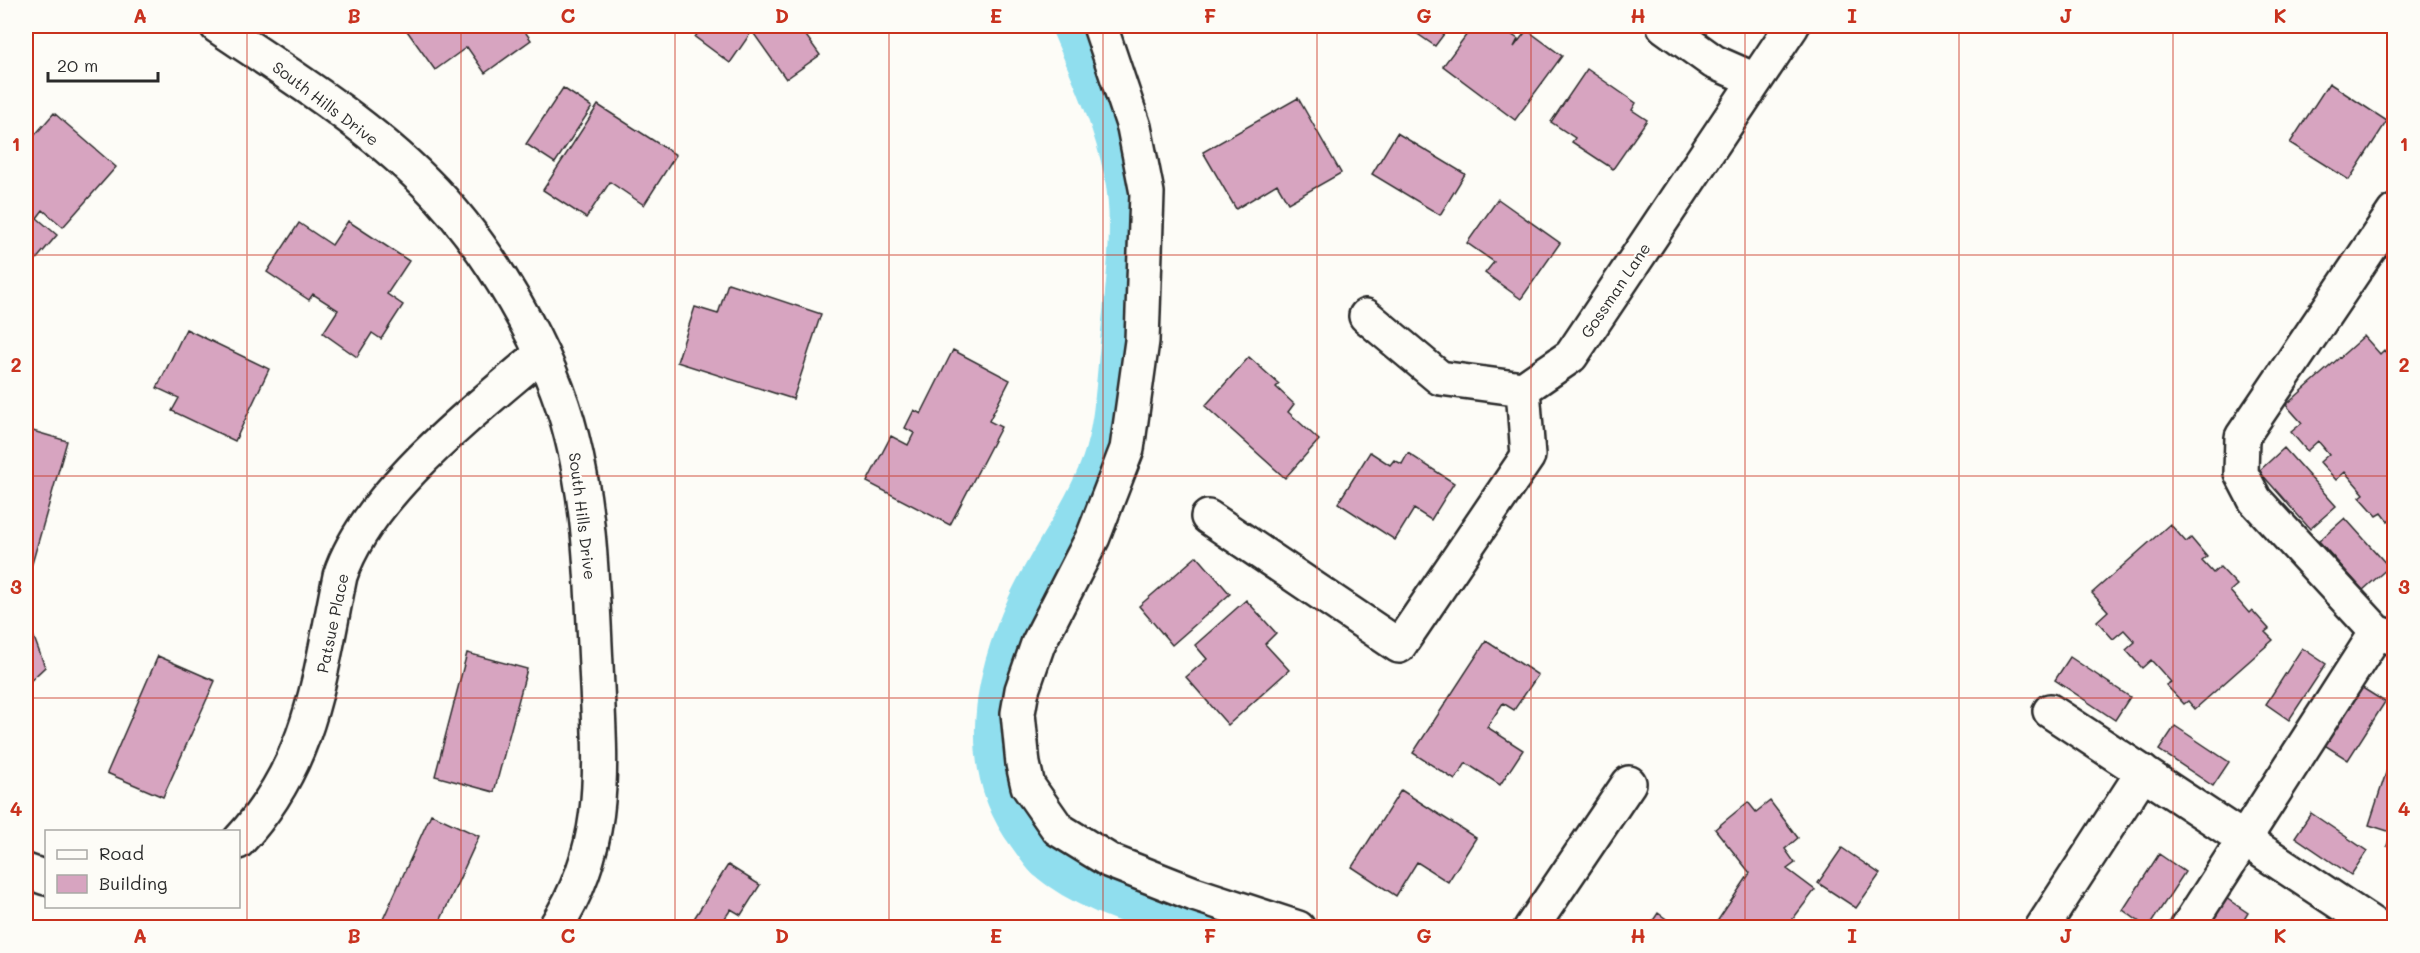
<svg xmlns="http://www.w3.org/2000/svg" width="2420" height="953" viewBox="0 0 2420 953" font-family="Mali,sans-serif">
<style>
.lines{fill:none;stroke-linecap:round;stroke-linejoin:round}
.canal{stroke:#90deee;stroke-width:39}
.building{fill:#d7a4c0;stroke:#2b2b2b;stroke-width:1.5}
.minor-casing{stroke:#2b2b2b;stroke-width:38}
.minor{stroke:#fdfcf7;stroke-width:33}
.grid{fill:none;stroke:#c8321e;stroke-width:1.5;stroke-opacity:0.55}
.labels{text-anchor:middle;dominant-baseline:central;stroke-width:4.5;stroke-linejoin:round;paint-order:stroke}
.street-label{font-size:16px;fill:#2b2b2b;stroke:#fdfcf7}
.neatline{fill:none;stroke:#c8321e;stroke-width:2}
.grid-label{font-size:20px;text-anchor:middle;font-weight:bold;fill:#c8321e}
</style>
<rect width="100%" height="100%" fill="#fdfcf7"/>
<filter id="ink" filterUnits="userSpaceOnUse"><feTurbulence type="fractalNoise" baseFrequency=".0167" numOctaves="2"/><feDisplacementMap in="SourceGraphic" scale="12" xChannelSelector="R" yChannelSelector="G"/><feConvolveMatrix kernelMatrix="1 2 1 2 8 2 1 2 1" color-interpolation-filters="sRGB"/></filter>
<g filter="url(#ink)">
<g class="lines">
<path class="canal" d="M1071 26C1091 73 1112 119 1123 170 1135 227 1124 291 1119 349 1115 387 1114 427 1101 464 1083 514 1049 556 1027 604 993 677 975 766 1027 835 1033 843 1039 853 1046 860 1089 896 1148 910 1200 928"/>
</g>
<path class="building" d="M409 26H521L531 40 485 73 467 47 435 70 405 28Z
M703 26H799L820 55 786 79 752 31 730 63 695 37Z
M1406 26H1450L1435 46Z
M1473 26H1499L1518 39 1514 47 1527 30 1562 56 1515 120 1443 66Z
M1587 69 1636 103 1632 110 1647 120 1613 169 1572 142 1575 138 1551 122Z
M2329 83 2387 121 2349 180 2290 143Z
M563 88 592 107 555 163 526 144Z
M1298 98 1341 173 1288 203 1277 184 1236 209 1203 152Z
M598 105 676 155 644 205 610 182 586 218 543 190Z
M54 113 116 167 63 227 43 210 37 218 57 235 34 262 26 255V233L29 229 26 226V129L34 136Z
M1397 133 1465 174 1440 215 1372 174Z
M1498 199 1560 243 1521 299 1485 273 1494 262 1467 243Z
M348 221 409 261 387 294 403 305 381 339 372 333 357 357 323 333 338 310 313 294 309 300 267 272 299 223 332 245Z
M728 283 821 314 793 399 677 362 695 307 718 314Z
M186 329 269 369 235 441 172 411 179 398 157 388Z
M2364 336 2380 354 2384 350 2394 362V515L2388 521 2382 513 2377 516 2360 497 2364 494 2345 472 2336 480 2320 462 2329 454 2318 441 2307 451 2291 432 2302 423 2286 405Z
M953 350 1010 380 989 421 1001 427 950 525 867 482 891 436 908 445 914 433 905 428 914 410 921 414Z
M1249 357 1279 384 1276 387 1294 404 1288 412 1319 440 1285 478 1205 406Z
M26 429 67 441 32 564 26 563Z
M2284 448 2336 506 2310 529 2259 471Z
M1370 452 1390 465 1394 460 1402 464 1408 453 1454 483 1431 520 1414 509 1395 540 1338 503Z
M2345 518 2389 567 2363 590 2319 541Z
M2170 524 2186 542 2191 538 2207 557 2202 561 2213 573 2220 567 2237 585 2230 591 2249 613 2252 610 2269 629 2265 632 2273 640 2195 709 2188 701 2184 704 2166 685 2171 682 2151 660 2142 668 2126 650 2135 642 2124 630 2113 639 2097 621 2108 611 2092 593Z
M1197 556 1230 594 1172 645 1139 606Z
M1246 600 1276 633 1265 644 1289 670 1228 725 1186 677 1207 659 1195 645Z
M26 616 45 667 26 685Z
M1486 641 1538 675 1514 710 1503 703 1487 727 1523 750 1500 785 1466 763 1455 780 1413 753Z
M2302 648 2326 664 2289 720 2266 704Z
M467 653 527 669 494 792 435 776Z
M158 656 215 681 163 797 107 773Z
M2070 657 2130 697 2115 720 2055 680Z
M2361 687 2385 702 2348 760 2323 744Z
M2175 726 2229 762 2213 786 2159 750Z
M2394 748V849L2387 846 2391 832 2369 825Z
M1401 790 1476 838 1448 882 1417 862 1396 896 1352 867Z
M1770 801 1798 838 1785 849 1795 863 1787 869 1815 890 1786 928H1728L1718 920 1750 873 1715 829 1748 802 1756 812Z
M2311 813 2367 851 2351 875 2295 837Z
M431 814 479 836 437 928H379Z
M1842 848 1880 874 1856 908 1818 883Z
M2159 854 2185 872 2148 928 2123 910Z
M728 865 760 885 741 915 731 909 725 918 737 927 688 928Z
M2223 896 2248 913 2239 928H2202Z
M1658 913 1679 928H1648Z"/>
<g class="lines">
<g class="minor-casing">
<path id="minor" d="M217 26C288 74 364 121 425 182 488 244 551 352 572 438 591 512 592 589 596 665 600 763 611 841 555 928
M1100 26 1134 127 1147 193 1142 341 1127 449 1093 537 1038 644 1022 690 1018 713 1023 764 1028 786 1058 829 1110 861 1194 894 1298 928
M1664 26 1714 62 1755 80
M2394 212 2242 437 2241 473 2255 500 2377 632 2394 638
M1366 316 1440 378 1523 389 1571 356 1792 26
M1208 517 1399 646 1528 456 1523 389
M2050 711 2378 928
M238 842C313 762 319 677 340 576 367 493 476 410 541 354
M26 871 46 878
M1531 928 1629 783
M2042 928 2143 772
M2187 928 2377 632"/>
</g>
<use href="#minor" class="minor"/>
</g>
</g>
<path class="grid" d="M247 26V928M461 26V928M675 26V928M889 26V928M1103 26V928M1317 26V928M1531 26V928M1745 26V928M1959 26V928M2173 26V928M26 255H2394M26 476H2394M26 698H2394"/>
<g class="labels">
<g class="street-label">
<text transform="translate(326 103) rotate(37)">South Hills Drive</text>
<text transform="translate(1615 290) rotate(-56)">Gossman Lane</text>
<text transform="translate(583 516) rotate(83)">South Hills Drive</text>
<text transform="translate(332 623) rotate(-78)">Patsue Place</text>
</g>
</g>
<rect width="2420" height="953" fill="none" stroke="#fdfcf7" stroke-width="66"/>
<rect x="45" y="830" width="195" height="78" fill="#fdfcf7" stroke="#a9a8a5" stroke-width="1.5"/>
<rect x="57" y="850" width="30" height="9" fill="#fdfcf7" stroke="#a9a8a5" stroke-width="1.5"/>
<text x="99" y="860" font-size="18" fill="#2b2b2b">Road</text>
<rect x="57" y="875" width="30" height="18" fill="#d7a4c0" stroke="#a9a8a5" stroke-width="1.5"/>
<text x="99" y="890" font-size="18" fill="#2b2b2b">Building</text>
<path d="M48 72v9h110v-9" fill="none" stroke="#2b2b2b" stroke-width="3"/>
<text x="57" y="72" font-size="18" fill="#2b2b2b" stroke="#fdfcf7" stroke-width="4.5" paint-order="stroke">20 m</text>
<rect x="33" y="33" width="2354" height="887" class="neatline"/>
<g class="grid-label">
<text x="140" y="23">A</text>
<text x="354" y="23">B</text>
<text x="568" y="23">C</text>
<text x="782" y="23">D</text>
<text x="996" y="23">E</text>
<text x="1210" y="23">F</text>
<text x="1424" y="23">G</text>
<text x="1638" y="23">H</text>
<text x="1852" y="23">I</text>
<text x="2066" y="23">J</text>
<text x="2280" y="23">K</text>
<text x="16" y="151">1</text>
<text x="2404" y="151">1</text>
<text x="16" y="372">2</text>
<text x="2404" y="372">2</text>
<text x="16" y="594">3</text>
<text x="2404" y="594">3</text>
<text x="16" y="816">4</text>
<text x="2404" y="816">4</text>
<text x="140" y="943">A</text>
<text x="354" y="943">B</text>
<text x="568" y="943">C</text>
<text x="782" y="943">D</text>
<text x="996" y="943">E</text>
<text x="1210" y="943">F</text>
<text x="1424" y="943">G</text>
<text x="1638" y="943">H</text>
<text x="1852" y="943">I</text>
<text x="2066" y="943">J</text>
<text x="2280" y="943">K</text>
</g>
</svg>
